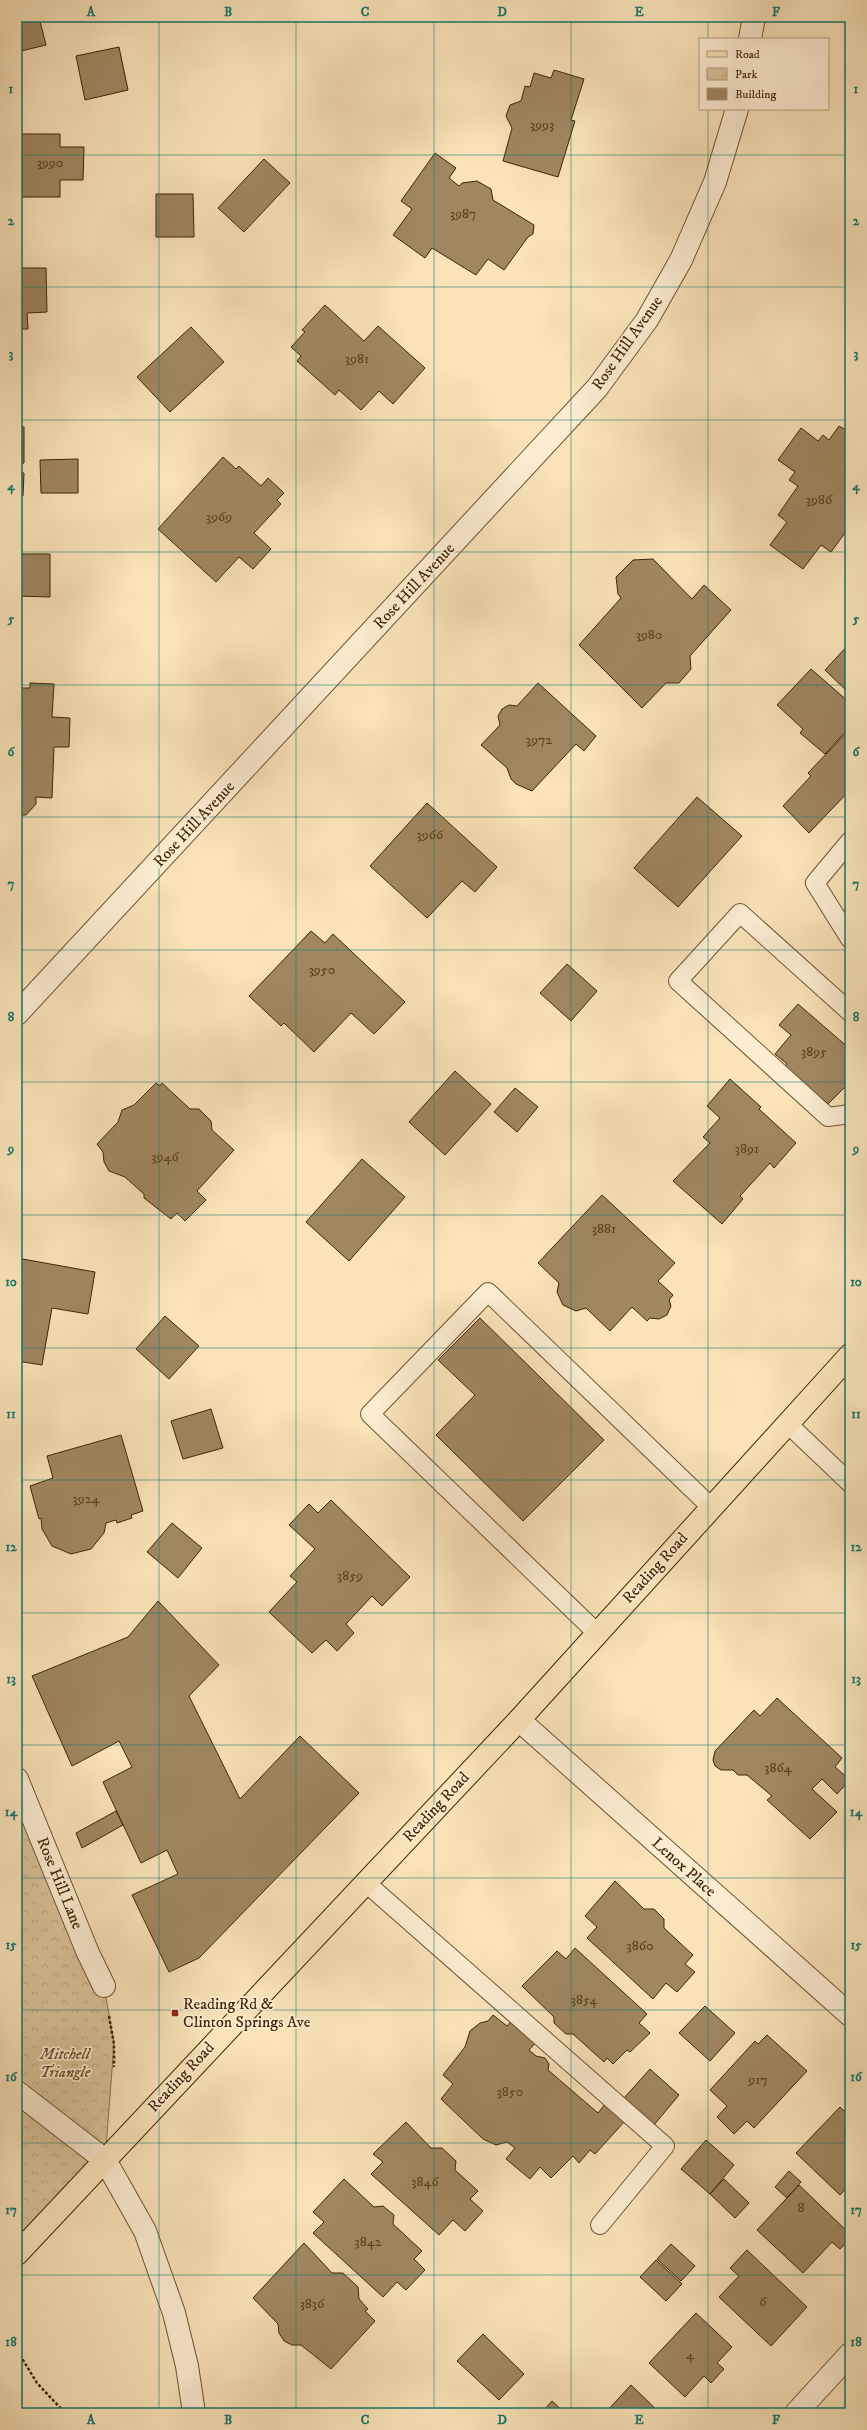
<svg xmlns="http://www.w3.org/2000/svg" width="867" height="2430" viewBox="0 0 867 2430" font-family="'IM FELL DW Pica',serif">
<style>
.park{fill:url(#park-crowns);stroke:#8c744e}
.building{fill:#a08762;stroke:#3e2403}
.lines{fill:none;stroke-linecap:round;stroke-linejoin:round}
.service-casing{stroke:#6d5430;stroke-width:20}
.minor-casing{stroke:#6d5430;stroke-width:24}
.tertiary-casing{stroke:#6d5430;stroke-width:24}
.primary-casing{stroke:#3e2403;stroke-width:24}
.path{stroke:#3e2403;stroke-width:2.5;stroke-dasharray:3 2;stroke-linecap:butt}
.service{stroke:#fcedd2;stroke-width:18}
.minor{stroke:#fcedd2;stroke-width:22}
.tertiary{stroke:#fcedd2;stroke-width:22}
.primary{stroke:#fae3b9;stroke-width:22}
.grid{fill:none;stroke:#0f766e;stroke-width:1;stroke-opacity:0.55}
.poi-dot{fill:#8f2418;stroke:#fcedd2;stroke-width:1.5}
.labels{text-anchor:middle;dominant-baseline:central;stroke-width:3.5;stroke-linejoin:round;paint-order:stroke}
.number-label{font-size:14px;fill:#563d1b}
.street-label{font-size:16px;fill:#3e2403;stroke:#fcedd2}
.poi-label{font-size:16px;fill:#3e2403;stroke:#fcedd2;text-anchor:start}
.park-label{font-size:16px;font-style:italic;fill:#654c29;stroke:#fcedd2}
.neatline{fill:none;stroke:#0f766e;stroke-width:1.5}
.grid-label{font-size:13px;text-anchor:middle;font-weight:bold;fill:#0f766e}
</style>
<defs>
<pattern id="park-crowns" width="20" height="18" patternUnits="userSpaceOnUse"><rect width="20" height="18" fill="#dac39a"/><path d="M2 6a3 3 0 1 1 6 0M12 15a3 3 0 1 1 6 0" fill="none" stroke="#bca783"/></pattern>
</defs>
<rect width="100%" height="100%" fill="#fae3b9"/>
<filter id="stains"><feTurbulence type="fractalNoise" baseFrequency=".005" numOctaves="4"/><feColorMatrix values="0 0 0 0 .2 0 0 0 0 .09 0 0 0 0 .02 0 0 0 .5 -.17"/></filter>
<radialGradient id="worn" r=".72"><stop offset=".6" stop-color="#630" stop-opacity="0"/><stop offset="1" stop-color="#630" stop-opacity=".3"/></radialGradient>
<path class="park" d="M17 1779 104 1986 114 2044 105 2160 17 2254Z"/>
<path class="building" d="M17 17H39L46 45 17 52Z
M119 47 128 90 85 100 76 56Z
M554 70 584 79 571 120 575 121 558 177 503 161 512 128 506 116 510 105 521 101 525 86 530 87 534 73 551 78Z
M17 134H60V147H84L83 180H60V197H17Z
M435 153 456 168 449 178 459 186 462 183 477 181 491 189 493 200 534 225 533 234 528 237 504 270 488 259 476 275 432 248 425 258 393 235 412 209 401 201Z
M264 159 290 183 244 232 218 208Z
M156 194H193L194 237H156Z
M17 268H46L47 312 27 313 28 329H20L21 345H17Z
M325 305 364 341 378 326 425 368 393 404 379 391 361 410 339 390 335 395 297 361 301 356 291 347 305 332 302 330Z
M191 327 224 362 170 412 137 377Z
M850 425V526L831 552 821 545 803 569 770 545 787 522 778 515 798 486 789 480 795 472 778 460 801 428 818 441 823 435 829 440 839 426 846 430Z
M17 427H24V463L21 464 20 473H24L23 496 18 497 20 515H17Z
M223 457 236 469 239 466 261 486 268 478 284 493 277 500 281 504 254 533 271 549 253 569 239 557 216 582 158 529Z
M78 459V493H41L40 460Z
M17 554H50V597L17 596Z
M653 559 692 599 704 585 731 610 690 656 691 669 679 683H666L642 708 579 645 621 598 618 594 616 577 633 560Z
M850 643V694L825 670Z
M811 669 850 703V727L825 754 800 733 803 729 777 705Z
M30 683 54 684 52 717 70 718 69 747H54L52 798 36 797V804L26 815H17V688H30Z
M538 683 596 736 584 751 576 744 532 791 516 784 511 779 507 768 481 745 500 725 498 716 502 709 509 705 517 706Z
M850 729V790L809 833 783 806 811 776 808 773Z
M697 797 742 836 678 907 634 868Z
M427 803 497 867 475 892 462 881 427 918 370 866Z
M311 931 325 943 333 934 405 1002 374 1034 351 1013 314 1052 284 1023 281 1026 249 996Z
M567 964 597 991 571 1021 540 993Z
M798 1004 850 1049V1082L828 1104 808 1087 805 1091 781 1070 787 1064 775 1054 791 1035 779 1025Z
M455 1071 491 1104 445 1155 409 1122Z
M730 1079 761 1107 759 1109 796 1143 774 1168 770 1163 740 1196 743 1199 722 1224 673 1181 710 1143 703 1137 720 1118 707 1106Z
M156 1083 160 1086 162 1083 190 1109H199L211 1121 212 1130 234 1150 197 1191 206 1200 185 1221 177 1213 171 1219 144 1198V1194L125 1177 109 1171 104 1162 103 1152 97 1144 118 1122 122 1110 134 1105Z
M515 1088 538 1107 517 1132 494 1112Z
M362 1159 405 1197 349 1261 306 1222Z
M602 1195 675 1263 658 1281 673 1295 669 1300 671 1306 667 1315 659 1319 650 1318 647 1321 632 1307 610 1331 586 1308 576 1311 563 1305 557 1292 559 1283 538 1263Z
M17 1258 95 1272 88 1314 52 1308 42 1365 17 1361Z
M165 1316 199 1346 169 1379 136 1349Z
M480 1318 604 1440 523 1521 436 1435 475 1395 438 1360Z
M211 1409 223 1448 183 1459 171 1421Z
M121 1435 143 1511 131 1515 132 1518 117 1523 116 1520 106 1523 104 1533 91 1549 71 1554 52 1546 42 1529 41 1518 39 1519 30 1486 53 1478 47 1456Z
M331 1500 410 1577 382 1606 372 1596 346 1624 354 1633 337 1651 326 1640 312 1653 269 1612 297 1582 290 1576 315 1549 289 1525 309 1504 318 1513Z
M172 1523 202 1548 178 1578 147 1552Z
M158 1601 219 1665 189 1696 240 1799 300 1736 359 1793 199 1958 169 1972 132 1895 178 1874 167 1850 141 1863 103 1782 132 1767 119 1741 72 1766 32 1676 128 1637Z
M777 1698 842 1758 835 1767 850 1780 837 1794 822 1779 812 1789 837 1812 810 1839 767 1800 772 1796 747 1775H738L733 1770H721L715 1766 713 1760 715 1751 754 1710 760 1716Z
M116 1811 123 1825 82 1848 76 1833Z
M615 1881 644 1909H654L664 1919V1928L693 1955 685 1964 695 1972 677 1992 666 1983 653 1999 587 1938 597 1927 585 1916Z
M575 1948 647 2014 639 2023 650 2033 630 2052 627 2050 613 2064 607 2058 604 2062 573 2034H566L554 2023V2017L522 1986 557 1951 566 1959Z
M705 2006 735 2033 710 2061 679 2033Z
M493 2015 507 2026 513 2019 538 2040 529 2050 536 2056 545 2058 549 2064 548 2070 598 2113 605 2104 625 2121 595 2154 590 2150 579 2163 573 2156 551 2178 540 2167 530 2179 506 2159 515 2148 507 2142 496 2145 483 2139 441 2099 453 2084 443 2075 465 2047 470 2031 480 2023 488 2021Z
M767 2035 807 2071 754 2128 747 2121 734 2134 717 2117 727 2106 710 2090 755 2041 758 2044Z
M650 2069 679 2095 654 2125 624 2098Z
M850 2104V2184L840 2195 796 2153 840 2107 844 2111Z
M406 2122 431 2148H442L456 2161 455 2170 478 2191 470 2199 483 2211 465 2231 453 2220 439 2235 371 2174 383 2162 373 2154Z
M706 2140 734 2165 710 2194 681 2169Z
M789 2171 801 2182 787 2198 775 2187Z
M344 2179 374 2207 383 2206 394 2215 393 2224 422 2251 414 2259 425 2270 406 2290 397 2282 383 2297 313 2233 324 2222 313 2212Z
M724 2179 749 2203 735 2218 710 2194Z
M799 2185 850 2234V2239L840 2249 832 2242 803 2273 757 2230Z
M304 2243 332 2273H343L358 2287 359 2299 368 2309 365 2311 375 2321 331 2369 301 2345H292L284 2341 279 2333 278 2324 253 2298Z
M671 2244 695 2266 681 2281 657 2259Z
M747 2250 807 2307 771 2346 719 2297 739 2276 730 2268Z
M656 2260 682 2284 666 2301 640 2277Z
M696 2313 732 2347 717 2363 724 2369 711 2383 704 2376 685 2397 649 2363Z
M483 2334 524 2374 499 2400 457 2361Z
M631 2385 660 2413H605Z
M552 2401 565 2413H541Z"/>
<g class="lines">
<g class="service-casing">
<path id="service" d="M850 841 815 883 850 939
M850 1012 740 913 678 981 828 1117 850 1114
M788 1424 850 1483
M597 1633 370 1414 488 1292 711 1507
M365 1882 665 2146 600 2225"/>
</g>
<g class="minor-casing">
<path id="minor" d="M750 39 754 17
M17 1014 597 388 647 320 681 260 715 182 737 109
M519 1720 850 2015
M17 1779 88 1953 104 1986
M796 2413 850 2354"/>
</g>
<g class="tertiary-casing">
<path id="tertiary" d="M17 2092 105 2160 145 2231 174 2313 187 2366 194 2413"/>
</g>
<g class="primary-casing">
<path id="primary" d="M17 2254 519 1720 850 1355"/>
</g>
<path class="path" d="M109 2016 114 2044V2067
M20 2355 37 2383 65 2413"/>
<use href="#service" class="service"/>
<use href="#minor" class="minor"/>
<use href="#tertiary" class="tertiary"/>
<use href="#primary" class="primary"/>
</g>
<path class="grid" d="M159 17V2413M296 17V2413M434 17V2413M571 17V2413M708 17V39M708 109V2413M17 155H850M17 287H850M17 420H850M17 552H850M17 685H850M17 817H850M17 950H850M17 1082H850M17 1215H850M17 1348H850M17 1480H850M17 1613H850M17 1745H850M17 1878H850M17 2010H850M17 2143H850M17 2275H850"/>
<rect class="poi-dot" x="171" y="2009" width="8" height="8" rx="2"/>
<g class="labels">
<g class="number-label">
<text x="542" y="125">3993</text>
<text x="50" y="163">3990</text>
<text x="463" y="214">3987</text>
<text x="357" y="359">3981</text>
<text x="819" y="500">3986</text>
<text x="219" y="517">3969</text>
<text x="649" y="635">3980</text>
<text x="539" y="740">3972</text>
<text x="430" y="835">3966</text>
<text x="322" y="970">3950</text>
<text x="814" y="1052">3895</text>
<text x="747" y="1149">3891</text>
<text x="165" y="1157">3946</text>
<text x="604" y="1229">3881</text>
<text x="86" y="1499">3924</text>
<text x="350" y="1576">3859</text>
<text x="778" y="1768">3864</text>
<text x="640" y="1946">3860</text>
<text x="584" y="2000">3854</text>
<text x="758" y="2080">917</text>
<text x="510" y="2092">3850</text>
<text x="425" y="2182">3846</text>
<text x="801" y="2208">8</text>
<text x="368" y="2242">3842</text>
<text x="763" y="2302">6</text>
<text x="312" y="2304">3836</text>
<text x="690" y="2355">4</text>
</g>
<g class="street-label">
<text transform="translate(627 343) rotate(-55)">Rose Hill Avenue</text>
<text transform="translate(414 586) rotate(-47)">Rose Hill Avenue</text>
<text transform="translate(194 824) rotate(-47)">Rose Hill Avenue</text>
<text transform="translate(655 1568) rotate(-48)">Reading Road</text>
<text transform="translate(436 1807) rotate(-47)">Reading Road</text>
<text transform="translate(684 1867) rotate(42)">Lenox Place</text>
<text transform="translate(60 1883) rotate(68)">Rose Hill Lane</text>
<text transform="translate(181 2077) rotate(-47)">Reading Road</text>
</g>
<g class="poi-label">
<text x="183" y="2004">Reading Rd &amp;<tspan x="183" dy="18">Clinton Springs Ave</tspan></text>
</g>
<g class="park-label">
<text x="65" y="2054">Mitchell<tspan x="65" dy="18">Triangle</tspan></text>
</g>
</g>
<rect width="867" height="2430" fill="none" stroke="#fae3b9" stroke-width="44"/>
<rect x="699" y="38" width="130" height="72" fill="#fcedd2" stroke="#b09d7f"/>
<rect x="707" y="51" width="20" height="6" fill="#fae3b9" stroke="#b09d7f"/>
<text x="735" y="58" font-size="12" fill="#3e2403">Road</text>
<rect x="707" y="68" width="20" height="12" fill="url(#park-crowns)" stroke="#b09d7f"/>
<text x="735" y="78" font-size="12" fill="#3e2403">Park</text>
<rect x="707" y="88" width="20" height="12" fill="#a08762" stroke="#b09d7f"/>
<text x="735" y="98" font-size="12" fill="#3e2403">Building</text>
<rect x="22" y="22" width="823" height="2386" class="neatline"/>
<g class="grid-label">
<text x="91" y="16">A</text>
<text x="228" y="16">B</text>
<text x="365" y="16">C</text>
<text x="502" y="16">D</text>
<text x="639" y="16">E</text>
<text x="776" y="16">F</text>
<text x="11" y="93">1</text>
<text x="856" y="93">1</text>
<text x="11" y="225">2</text>
<text x="856" y="225">2</text>
<text x="11" y="358">3</text>
<text x="856" y="358">3</text>
<text x="11" y="490">4</text>
<text x="856" y="490">4</text>
<text x="11" y="623">5</text>
<text x="856" y="623">5</text>
<text x="11" y="756">6</text>
<text x="856" y="756">6</text>
<text x="11" y="888">7</text>
<text x="856" y="888">7</text>
<text x="11" y="1021">8</text>
<text x="856" y="1021">8</text>
<text x="11" y="1153">9</text>
<text x="856" y="1153">9</text>
<text x="11" y="1286">10</text>
<text x="856" y="1286">10</text>
<text x="11" y="1418">11</text>
<text x="856" y="1418">11</text>
<text x="11" y="1551">12</text>
<text x="856" y="1551">12</text>
<text x="11" y="1683">13</text>
<text x="856" y="1683">13</text>
<text x="11" y="1816">14</text>
<text x="856" y="1816">14</text>
<text x="11" y="1949">15</text>
<text x="856" y="1949">15</text>
<text x="11" y="2081">16</text>
<text x="856" y="2081">16</text>
<text x="11" y="2214">17</text>
<text x="856" y="2214">17</text>
<text x="11" y="2346">18</text>
<text x="856" y="2346">18</text>
<text x="91" y="2424">A</text>
<text x="228" y="2424">B</text>
<text x="365" y="2424">C</text>
<text x="502" y="2424">D</text>
<text x="639" y="2424">E</text>
<text x="776" y="2424">F</text>
</g>
<rect width="100%" height="100%" filter="url(#stains)"/>
<rect width="100%" height="100%" fill="url(#worn)"/>
</svg>
